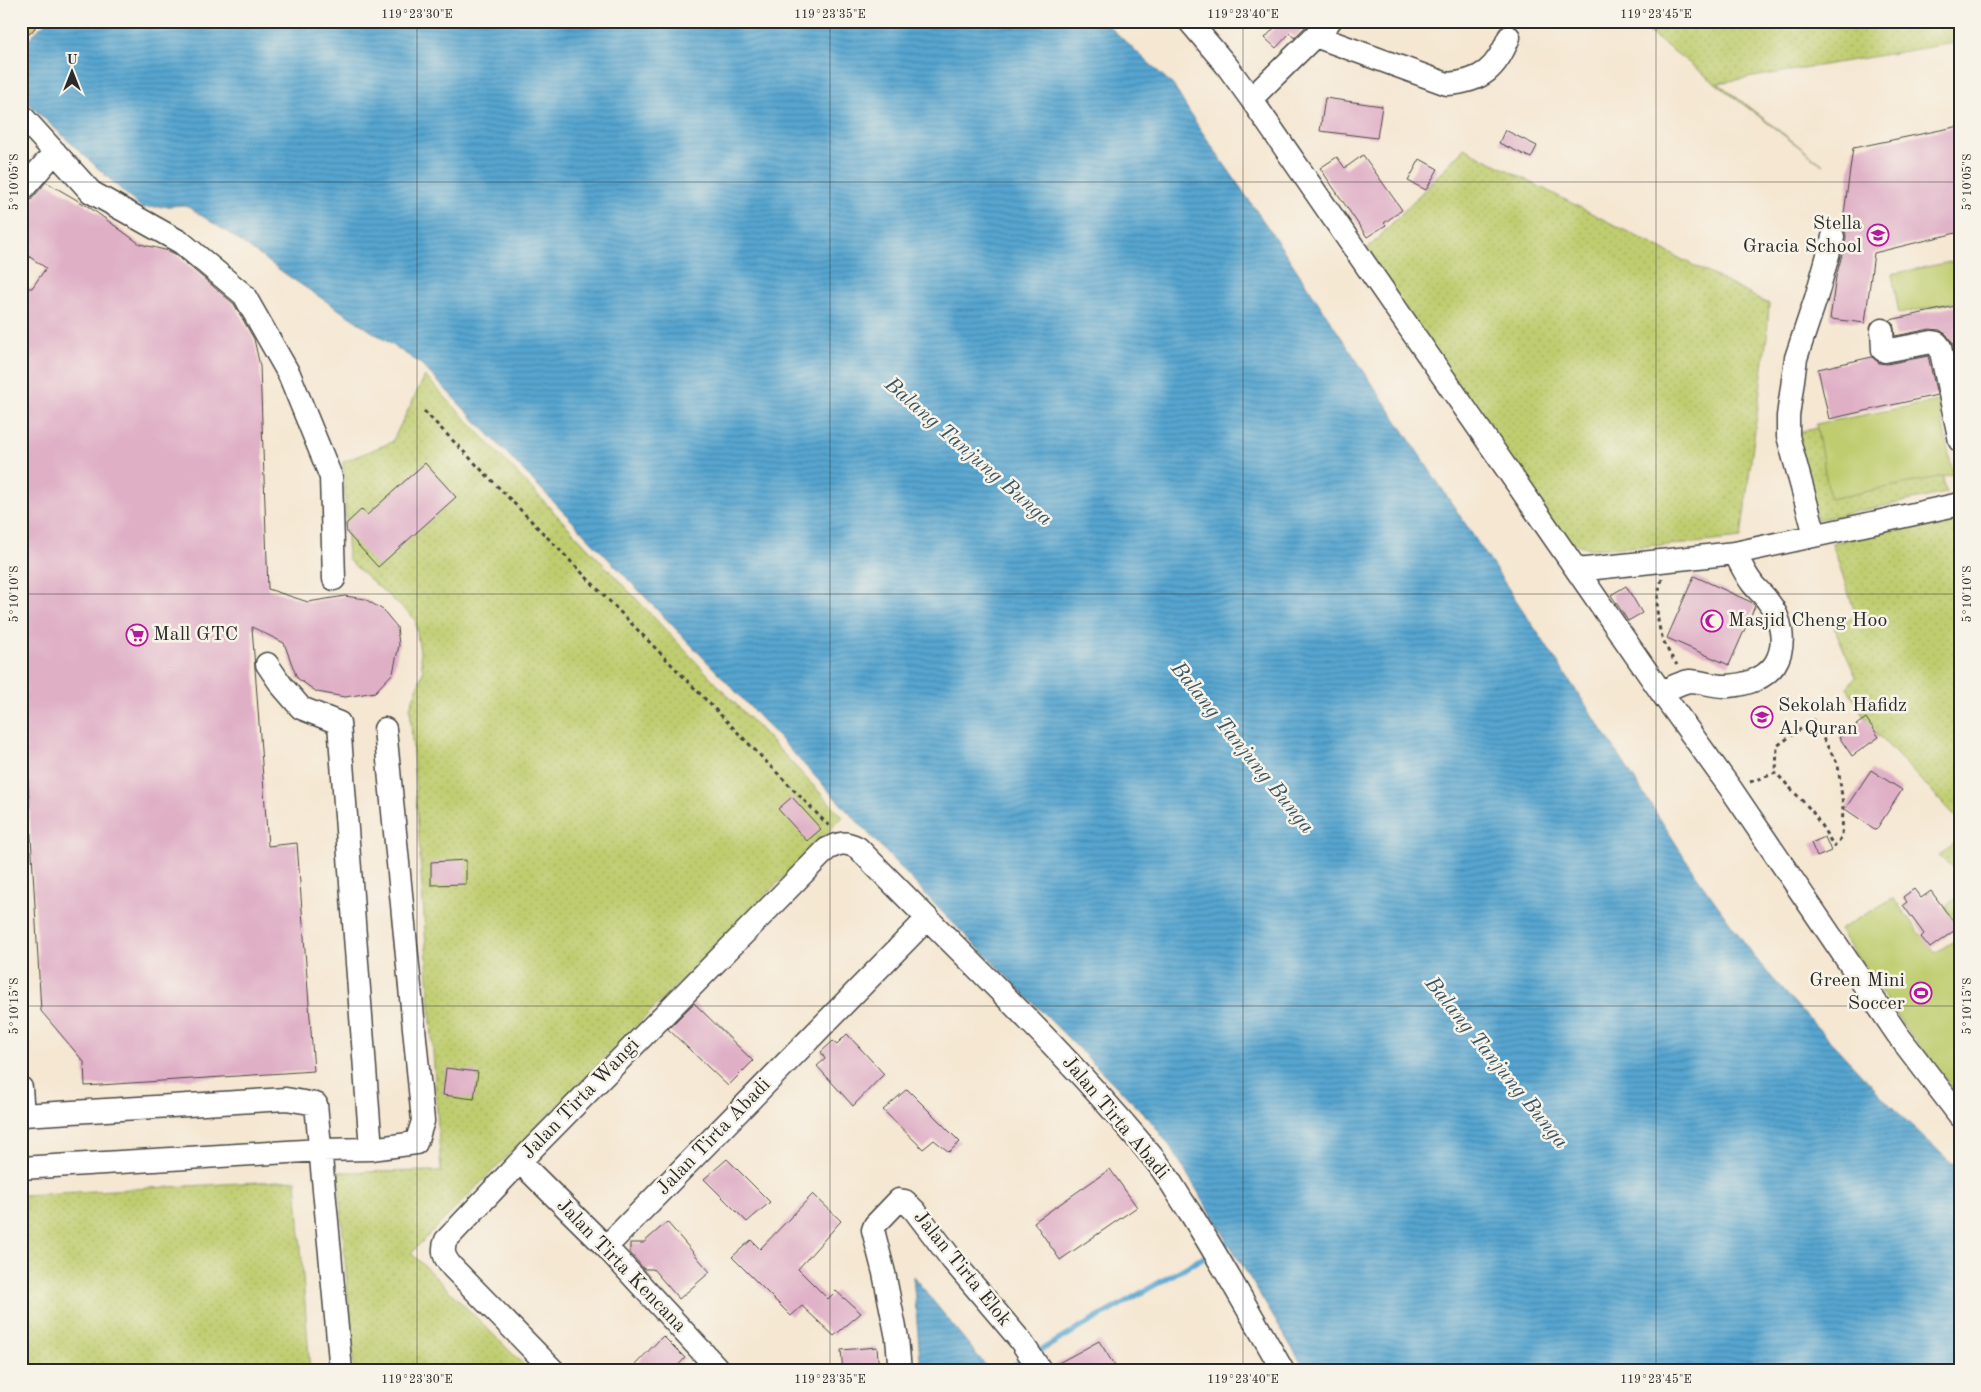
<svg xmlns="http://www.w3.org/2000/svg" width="1981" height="1392" viewBox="0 0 1981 1392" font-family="'Old Standard TT',serif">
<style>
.grass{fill:url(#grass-dots);stroke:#757c4d}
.garden{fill:#bfcd6f;stroke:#757c4d}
.water{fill:url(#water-rules);stroke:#40687e}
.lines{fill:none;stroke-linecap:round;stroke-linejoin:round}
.stream{stroke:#56a5d0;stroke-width:5.5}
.building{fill:#dfafc6}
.minor-casing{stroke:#494744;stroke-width:25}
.major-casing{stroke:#494744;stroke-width:30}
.path{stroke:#494744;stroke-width:3;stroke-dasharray:4 4;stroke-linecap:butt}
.minor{stroke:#fff;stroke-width:22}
.major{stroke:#e9c769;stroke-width:28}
.ticks{fill:none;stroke:#2b2b2b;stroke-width:1;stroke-opacity:0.45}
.labels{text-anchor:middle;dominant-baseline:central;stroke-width:5;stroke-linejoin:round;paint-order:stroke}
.poi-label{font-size:20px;fill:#2b2b2b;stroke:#f7f3e8;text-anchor:start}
.street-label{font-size:20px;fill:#2b2b2b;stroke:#f7f3e8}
.water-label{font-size:21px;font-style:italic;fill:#3a5665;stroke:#f7f3e8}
.neatline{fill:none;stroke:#2b2b2b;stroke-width:2}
.ticks-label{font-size:12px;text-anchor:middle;fill:#2b2b2b}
</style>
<defs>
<pattern id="grass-dots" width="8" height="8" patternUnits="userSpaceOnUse" patternTransform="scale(1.25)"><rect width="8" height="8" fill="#bfcd6f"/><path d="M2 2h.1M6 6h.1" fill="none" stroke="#a4b060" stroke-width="1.8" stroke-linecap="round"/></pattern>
<pattern id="water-rules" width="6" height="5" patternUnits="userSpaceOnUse" patternTransform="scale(1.25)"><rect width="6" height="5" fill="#56a5d0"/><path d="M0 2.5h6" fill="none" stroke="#4787a9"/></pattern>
</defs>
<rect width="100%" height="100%" fill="#f7f3e8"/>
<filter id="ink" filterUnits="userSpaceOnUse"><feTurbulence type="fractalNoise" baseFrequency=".02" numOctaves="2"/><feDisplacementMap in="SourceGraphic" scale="10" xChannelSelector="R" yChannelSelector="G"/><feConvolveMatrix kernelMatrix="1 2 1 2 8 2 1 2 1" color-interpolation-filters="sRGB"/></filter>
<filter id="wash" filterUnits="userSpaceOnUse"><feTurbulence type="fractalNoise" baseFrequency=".0096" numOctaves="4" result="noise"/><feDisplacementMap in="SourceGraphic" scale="20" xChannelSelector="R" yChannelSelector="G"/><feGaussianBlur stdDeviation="1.12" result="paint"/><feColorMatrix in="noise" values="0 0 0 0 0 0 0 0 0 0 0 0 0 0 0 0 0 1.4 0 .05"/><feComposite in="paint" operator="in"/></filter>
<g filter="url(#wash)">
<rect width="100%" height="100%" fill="#f5e7d2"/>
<path class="grass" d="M1634 21H1960V42L1718 83 1823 165Z
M1464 148 1769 304 1767 336 1741 538 1685 544 1591 549 1560 538 1360 257Z
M425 376 843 817 411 1253 530 1371H354L338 1172 441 1171 410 708 423 672 415 619 348 560 343 462 392 442Z
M1929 406 1946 493 1817 520 1792 433Z
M1960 515V822L1869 725 1847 687 1856 677 1834 627 1856 616 1832 543Z
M1960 837V874L1939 856Z
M1960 894V931L1945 907Z
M296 1180 310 1371H21V1195Z"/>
<path class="garden" d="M1960 260V301L1899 314 1892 274Z
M1938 401 1953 474 1830 499 1816 424Z
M1893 898 1935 953 1960 937V1098L1908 1032 1839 930Z"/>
<path class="water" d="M47 21H1103L1173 85 1196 123 1286 254 1611 743 1700 881 1760 964 1799 1008 1891 1106 1960 1171V1371H1306L1172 1149 1150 1120 942 912 721 676 421 364 291 278 230 234 185 205 141 208 21 97V46Z
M913 1276 990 1371H921Z"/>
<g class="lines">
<path class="stream" d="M1219 1248 1230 1242
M1034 1354 1211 1253
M1004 1371 1026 1358"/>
</g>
<g id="blocks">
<path class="building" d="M1268 21H1311L1294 38 1290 33 1276 48 1265 38 1274 28Z
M1325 98 1382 106 1377 138 1320 131Z
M1960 126V232L1874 253 1865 323 1830 319 1836 277 1846 240V233L1842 228 1853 148Z
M1505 130 1537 146 1531 158 1499 143Z
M1363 155 1402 210 1384 223 1386 225 1367 237 1320 168 1337 157 1345 168Z
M1420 159 1438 169 1426 190 1408 181Z
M46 182 89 207 140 244 169 251 175 254 234 304 254 339 260 366 268 589 308 602 345 596 365 599 383 610 397 627 399 645 393 673 375 692 345 697 317 692 297 678 284 643 252 627 268 846 297 843 314 1071 85 1086 84 1062 41 1011 21 662V288H32L46 268 21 251V204L31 200Z
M1960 305V371L1953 344 1947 335 1940 330 1930 329 1895 336 1893 323 1890 320Z
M1928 356 1937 395 1829 419 1818 369 1872 357 1879 363 1887 364Z
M425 463 456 497 378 567 347 533 346 524 362 509 367 515Z
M1694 576 1751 602 1755 606 1729 665 1667 638Z
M1626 586 1642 613 1628 621 1611 595Z
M1866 718 1879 737 1852 756 1839 737Z
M1871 770 1902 790 1876 830 1845 809Z
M792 797 821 829 807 841 778 809Z
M1825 837 1831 851 1817 857 1811 843Z
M466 860V884L431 885V862Z
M1914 889 1921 898 1931 891 1958 928 1930 948 1921 937 1924 934 1903 905 1907 902 1903 897Z
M694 1003 753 1061 728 1086 668 1029Z
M847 1034 884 1074 853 1106 817 1066 825 1059 821 1052 833 1041 837 1044Z
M446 1068 478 1072 474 1099 443 1095Z
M907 1089 960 1142 949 1152 934 1140 923 1149 883 1110Z
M727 1159 770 1202 747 1222 704 1179Z
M1110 1169 1137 1207 1060 1260 1034 1222Z
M813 1194 841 1221 798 1269 828 1299 836 1291 861 1313 834 1336 802 1306 791 1316 732 1257 751 1240 760 1249Z
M667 1222 710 1272 679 1299 653 1269H644L630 1253V1243H643Z
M663 1336 685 1358 673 1371H629Z
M1099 1341 1118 1371H1054L1053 1366Z
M877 1347 879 1371H843L841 1350Z"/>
</g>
</g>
<g filter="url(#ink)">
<use href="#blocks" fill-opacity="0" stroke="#494744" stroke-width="1"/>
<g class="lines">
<g class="minor-casing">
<path id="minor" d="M1189 21 1227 66 1251 99 1661 692 1731 789 1898 1035 1960 1116
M1315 36 1447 84C1482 82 1497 68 1509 37
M1251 99 1330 21
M21 115 91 192 182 243 244 295 289 374 331 477 334 579
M21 191 55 152
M1882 330 1883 350 1885 351 1932 342 1937 343 1940 347 1960 441
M1815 535 1788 436V416L1796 358 1816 298 1833 237
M1577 570 1735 553 1960 504
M267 664 282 686 301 708 339 723 371 1149
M1661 692C1669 689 1681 682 1690 681 1701 681 1715 687 1728 686 1745 685 1765 679 1775 664 1787 645 1782 618 1767 600 1763 594 1756 589 1752 583 1745 574 1740 563 1735 553
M21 1088 23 1115 286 1099 316 1104 341 1371
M520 1162 606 1247 720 1371
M21 1168 321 1150 371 1149 416 1143 423 1121 385 729
M606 1247 927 919
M554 1371 453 1268C445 1259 441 1252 446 1240L534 1147 827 849C839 843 845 841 858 848 958 951 1064 1049 1155 1160 1169 1177 1179 1197 1191 1214 1223 1265 1253 1318 1283 1371
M900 1371 897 1338 884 1273 873 1230 875 1225 899 1200 905 1201 915 1211 953 1261 1020 1340 1041 1371"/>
</g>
<g class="major-casing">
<path id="major" d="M21 22 22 21"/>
</g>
<path class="path" d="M424 411 831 828
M1662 579C1652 611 1658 638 1677 665
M1750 782 1776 773 1777 746 1813 720 1838 765 1843 805 1842 837 1834 846 1812 811 1776 773"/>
<use href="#minor" class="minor"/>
<use href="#major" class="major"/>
</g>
</g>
<path class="ticks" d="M417 21V1371M830 21V1371M1243 21V1371M1656 21V1371M21 182H1960M21 594H1960M21 1006H1960"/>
<defs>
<g id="school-ring" transform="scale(1.125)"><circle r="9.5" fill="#f7f3e8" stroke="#b5179e" stroke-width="1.5"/><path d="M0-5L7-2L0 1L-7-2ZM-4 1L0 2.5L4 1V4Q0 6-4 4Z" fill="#b5179e"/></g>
<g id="mosque-ring" transform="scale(1.125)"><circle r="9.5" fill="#f7f3e8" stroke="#b5179e" stroke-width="1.5"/><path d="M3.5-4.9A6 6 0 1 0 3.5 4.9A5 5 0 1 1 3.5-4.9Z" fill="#b5179e"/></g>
<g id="supermarket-ring" transform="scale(1.125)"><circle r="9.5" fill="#f7f3e8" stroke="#b5179e" stroke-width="1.5"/><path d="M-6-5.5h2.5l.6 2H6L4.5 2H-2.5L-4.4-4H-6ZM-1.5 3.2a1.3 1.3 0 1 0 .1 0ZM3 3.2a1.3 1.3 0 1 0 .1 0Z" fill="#b5179e"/></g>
<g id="stadium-ring" transform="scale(1.125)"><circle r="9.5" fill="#f7f3e8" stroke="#b5179e" stroke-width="1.5"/><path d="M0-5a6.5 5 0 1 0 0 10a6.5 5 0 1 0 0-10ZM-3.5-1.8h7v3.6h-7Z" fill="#b5179e"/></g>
</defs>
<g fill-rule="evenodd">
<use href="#school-ring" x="1878" y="235"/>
<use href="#mosque-ring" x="1712" y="621"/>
<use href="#supermarket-ring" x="137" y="635"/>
<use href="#school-ring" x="1762" y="717"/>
<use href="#stadium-ring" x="1921" y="993"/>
</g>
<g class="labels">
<g class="poi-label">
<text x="1862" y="224" text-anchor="end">Stella<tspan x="1862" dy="23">Gracia School</tspan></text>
<text x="1728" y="621">Masjid Cheng Hoo</text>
<text x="153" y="635">Mall GTC</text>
<text x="1778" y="706">Sekolah Hafidz<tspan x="1778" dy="23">Al Quran</tspan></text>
<text x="1905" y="981" text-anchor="end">Green Mini<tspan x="1905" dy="23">Soccer</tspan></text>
</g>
<g class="street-label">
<text transform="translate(581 1099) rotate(-46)">Jalan Tirta Wangi</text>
<text transform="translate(1115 1118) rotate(50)">Jalan Tirta Abadi</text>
<text transform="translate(714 1137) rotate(-46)">Jalan Tirta Abadi</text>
<text transform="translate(621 1266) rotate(46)">Jalan Tirta Kencana</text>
<text transform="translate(962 1269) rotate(51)">Jalan Tirta Elok</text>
</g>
<g class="water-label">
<text transform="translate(968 452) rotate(41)">Balang Tanjung Bunga</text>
<text transform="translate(1242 748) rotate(51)">Balang Tanjung Bunga</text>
<text transform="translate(1496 1063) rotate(51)">Balang Tanjung Bunga</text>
</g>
</g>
<rect width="1981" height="1392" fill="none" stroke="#f7f3e8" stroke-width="55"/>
<g transform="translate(72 72)" stroke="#f7f3e8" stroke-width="4" paint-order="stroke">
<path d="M0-4L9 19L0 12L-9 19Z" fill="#2b2b2b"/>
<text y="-8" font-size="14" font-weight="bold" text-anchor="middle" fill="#2b2b2b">U</text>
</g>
<rect x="28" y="28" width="1926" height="1336" class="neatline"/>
<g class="ticks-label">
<text x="417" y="18">119°23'30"E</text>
<text x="830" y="18">119°23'35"E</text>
<text x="1243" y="18">119°23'40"E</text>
<text x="1656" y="18">119°23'45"E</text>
<text transform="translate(14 182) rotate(-90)" y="4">5°10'05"S</text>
<text transform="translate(1967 182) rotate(-90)" y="4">5°10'05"S</text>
<text transform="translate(14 594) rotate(-90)" y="4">5°10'10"S</text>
<text transform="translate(1967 594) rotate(-90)" y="4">5°10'10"S</text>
<text transform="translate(14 1006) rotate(-90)" y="4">5°10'15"S</text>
<text transform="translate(1967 1006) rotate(-90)" y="4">5°10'15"S</text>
<text x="417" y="1383">119°23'30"E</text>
<text x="830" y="1383">119°23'35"E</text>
<text x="1243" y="1383">119°23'40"E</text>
<text x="1656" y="1383">119°23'45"E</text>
</g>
</svg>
